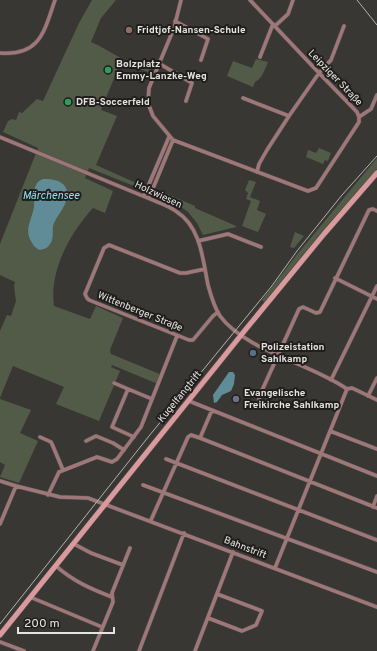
<svg xmlns="http://www.w3.org/2000/svg" width="377" height="651" viewBox="0 0 377 651" font-family="Overpass,sans-serif">
<style>
.green{fill:#525b48}
.water{fill:#5f8c97}
.lines{fill:none;stroke-linecap:round;stroke-linejoin:round}
.street-casing{stroke:#55534f;stroke-width:4.5}
.secondary-casing{stroke:#55534f;stroke-width:6}
.street{stroke:#9f7779;stroke-width:3.5}
.secondary{stroke:#da9a9d;stroke-width:5}
.tram{stroke:#b2b1ae;stroke-width:1}
.education-dot{fill:#8d6e63;stroke:#201e1c;stroke-width:1.5}
.leisure-dot{fill:#2e9e5b;stroke:#201e1c;stroke-width:1.5}
.service-dot{fill:#5c6f8a;stroke:#201e1c;stroke-width:1.5}
.worship-dot{fill:#6b7280;stroke:#201e1c;stroke-width:1.5}
.labels{text-anchor:middle;dominant-baseline:central;stroke-width:4;stroke-linejoin:round;paint-order:stroke}
.poi-label{font-size:10px;font-weight:bold;fill:#e5e4e1;stroke:#201e1c;text-anchor:start}
.street-label{font-size:10px;fill:#e5e4e1;stroke:#201e1c}
.water-label{font-size:11px;font-style:italic;fill:#91e1f3;stroke:#201e1c}
</style>
<rect width="100%" height="100%" fill="#393733"/>
<path class="green" d="M92 0H116L101 18 91 42C103 47 113 54 124 60 134 66 144 67 154 71L153 74 143 70 119 66 101 110 117 116 96 165 145 187 144 190 89 168 85 178 113 191 105 213 93 208C70 233 49 271 54 306L90 319 96 306 123 318 110 350 111 354 162 375 158 384 112 365 111 367 120 371 99 421 56 404 64 387 13 366 0 398V331L7 315 11 316 16 301 14 286 15 282 0 275V244L38 148 3 132 8 121 12 119 16 120 19 112 22 113 37 99 43 101 79 23Z
M256 59 268 62C265 69 262 79 255 82L253 87 227 76 233 61 252 68Z
M319 148 331 153 328 161 325 160 323 164 306 157 308 150 316 153Z
M377 158V169L331 221 264 302 262 300 299 252Z
M249 180 256 182 250 197 260 201 257 210 266 214 258 232 242 226 251 201 246 199 248 193 245 190Z
M160 191 195 206V208L236 226V227L203 235 197 223 188 212 178 205 159 196Z
M295 232 304 236 294 248 290 247Z
M0 399 31 410 20 433 38 441 19 483 0 477 5 465 0 462Z"/>
<path class="water" d="M43 179C60 178 73 186 65 204 62 211 57 216 54 223 51 230 55 237 50 244 48 248 44 249 40 250 35 248 33 245 31 241 24 230 32 219 34 207 35 198 31 183 43 179Z
M229 372H233L235 375 234 384 231 391 222 395 217 402 214 403 213 395Z"/>
<g class="lines">
<g class="street-casing">
<path id="street" d="M181 0 174 28 149 88 148 103 153 116 173 140 308 191 316 188 359 122V117L357 112 319 73 250 0
M175 21 208 39 201 60
M275 26 288 14 293 0
M0 53C40 56 44 32 55 0
M260 57 273 24
M160 64 192 83 186 101
M243 98 289 116
M359 117 371 109 377 95
M0 137 155 201C163 204 171 207 177 212 201 227 203 261 208 285 211 296 214 307 220 316 246 351 312 364 347 389L352 388 377 400
M257 172 259 164 267 150 289 116 319 73 331 60 344 26
M144 196 169 137
M149 198 173 140
M198 241 228 234 261 247
M205 269 186 273H180L109 245 104 248 85 294 87 298 89 300 189 340H193L213 316 218 312
M335 278 377 299
M331 380 377 286
M114 383 128 389
M368 396 377 378
M189 401 377 476
M259 403V397L299 309 303 307 316 313 320 312 369 210 373 209 377 211
M330 431 377 449
M40 437 51 442 52 444 63 470
M134 437 112 427 128 389 152 399
M200 438 377 508
M86 441 96 436 113 443 124 450
M166 459 377 540
M0 481 16 486
M143 485 377 572
M48 495 59 472 97 457 112 462 117 459 141 427 177 336
M373 507 377 496
M151 520 188 437 191 435 200 438 212 410
M0 524 16 486 60 497 88 498 377 607
M74 544 91 553 123 565
M56 566C73 581 91 589 112 597
M275 568 347 389
M30 597 102 627
M208 618 242 631 256 625 262 611 217 594
M0 642 24 651
M93 651 113 602 112 593 130 548
M139 651 184 533
M195 651 233 552"/>
</g>
<g class="secondary-casing">
<path id="secondary" d="M0 635 246 329 324 234 377 173"/>
</g>
<use href="#street" class="street"/>
<use href="#secondary" class="secondary"/>
<path class="tram" d="M357 0 377 25
M0 624 149 436 271 287 297 251 342 195 377 156"/>
</g>
<circle class="education-dot" cx="129" cy="30" r="4"/>
<g class="leisure-dot">
<circle cx="108" cy="70" r="4"/>
<circle cx="68" cy="102" r="4"/>
</g>
<circle class="service-dot" cx="253" cy="353" r="4"/>
<circle class="worship-dot" cx="236" cy="399" r="4"/>
<g class="labels">
<g class="poi-label">
<text x="137" y="30">Fridtjof-Nansen-Schule</text>
<text x="116" y="64">Bolzplatz<tspan x="116" dy="12">Emmy-Lanzke-Weg</tspan></text>
<text x="76" y="102">DFB-Soccerfeld</text>
<text x="261" y="347">Polizeistation<tspan x="261" dy="12">Sahlkamp</tspan></text>
<text x="244" y="393">Evangelische<tspan x="244" dy="12">Freikirche Sahlkamp</tspan></text>
</g>
<g class="street-label">
<text transform="translate(335 78) rotate(46)">Leipziger Straße</text>
<text transform="translate(158 195) rotate(25)">Holzwiesen</text>
<text transform="translate(140 312) rotate(22)">Wittenberger Straße</text>
<text transform="translate(180 397) rotate(-51)">Kugelfangtrift</text>
<text transform="translate(245 548) rotate(21)">Bahnstrift</text>
</g>
<g class="water-label">
<text x="51" y="196">Märchensee</text>
</g>
</g>
<path d="M18 627v6h96v-6" fill="none" stroke="#e5e4e1" stroke-width="2"/>
<text x="24" y="627" font-size="12" fill="#e5e4e1" stroke="#201e1c" stroke-width="3" paint-order="stroke">200 m</text>
</svg>
